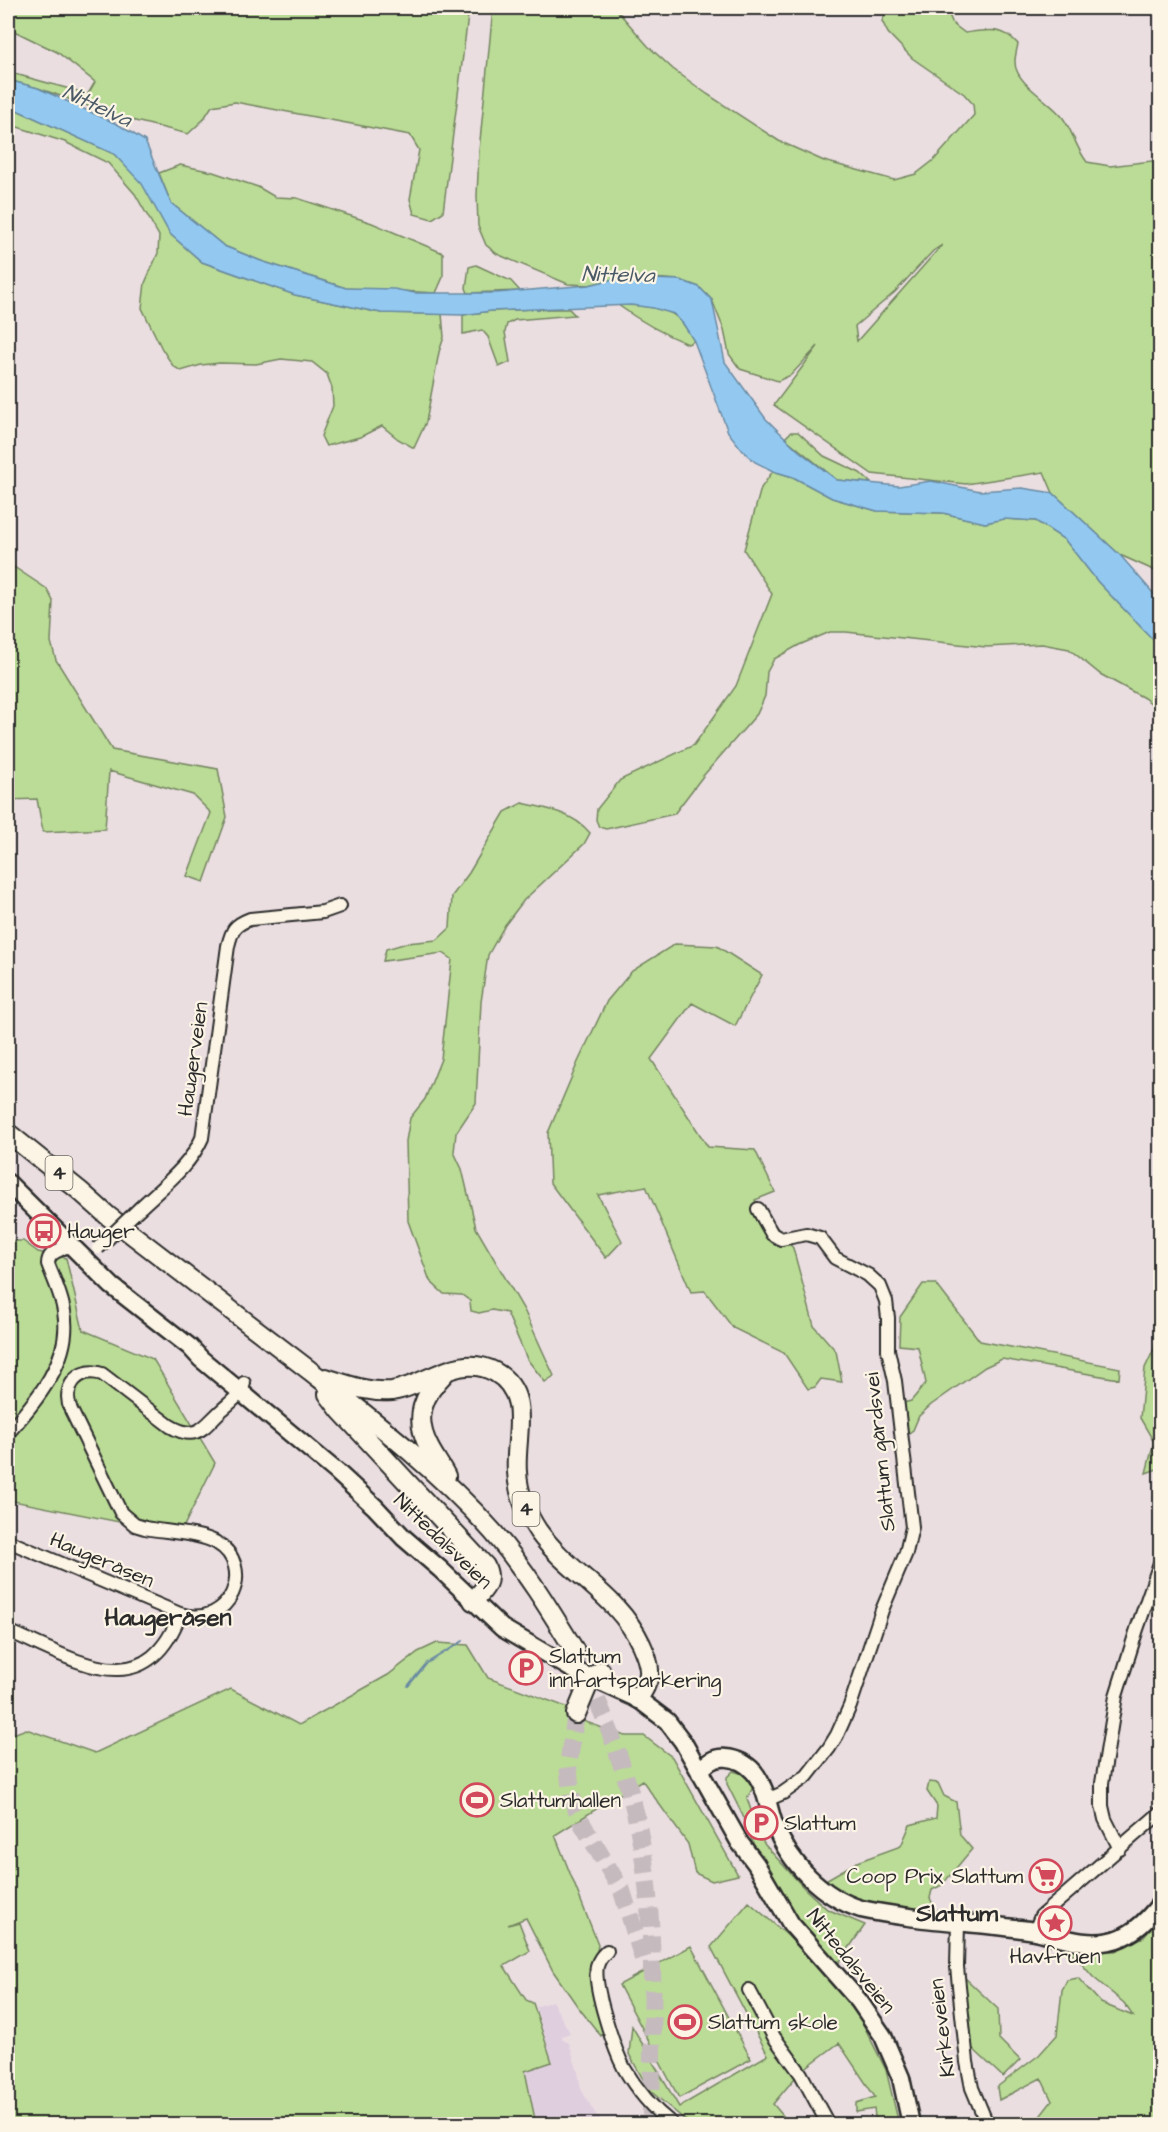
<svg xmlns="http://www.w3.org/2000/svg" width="1168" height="2132" viewBox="0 0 1168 2132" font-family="'Architects Daughter',sans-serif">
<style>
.built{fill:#dfcede}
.green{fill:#bbdc96;stroke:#738460;stroke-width:1.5;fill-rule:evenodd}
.water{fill:#93c9f1;stroke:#698aa2;stroke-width:1.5}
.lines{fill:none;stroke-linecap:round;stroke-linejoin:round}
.stream{stroke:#698aa2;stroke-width:2}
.highway-tunnel{stroke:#c5babd;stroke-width:18;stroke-dasharray:18 9;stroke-linecap:butt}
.minor-casing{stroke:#2b2b2b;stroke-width:16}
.major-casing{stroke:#2b2b2b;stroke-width:21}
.highway-casing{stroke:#2b2b2b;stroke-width:22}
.minor{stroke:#fcf5e5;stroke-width:12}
.major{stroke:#fcf5e5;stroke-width:16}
.highway{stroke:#fcf5e5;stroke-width:18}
.minor-bridge-casing{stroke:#2b2b2b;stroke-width:16;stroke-linecap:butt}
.minor-bridge{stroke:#fcf5e5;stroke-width:12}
.labels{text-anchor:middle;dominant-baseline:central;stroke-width:4.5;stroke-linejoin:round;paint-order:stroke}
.shield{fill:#fcf5e5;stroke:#6a6863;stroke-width:1.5}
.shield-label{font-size:20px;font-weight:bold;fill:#2b2b2b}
.street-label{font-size:21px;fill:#2b2b2b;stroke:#fcf5e5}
.poi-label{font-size:21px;fill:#2b2b2b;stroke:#fcf5e5;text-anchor:start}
.water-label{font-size:22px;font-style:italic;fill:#4a5a66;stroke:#fcf5e5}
.quarter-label{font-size:24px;font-weight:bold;fill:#2b2b2b;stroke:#fcf5e5}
</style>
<rect width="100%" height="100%" fill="#ebdee1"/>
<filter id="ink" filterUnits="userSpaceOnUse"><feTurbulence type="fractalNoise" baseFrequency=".0167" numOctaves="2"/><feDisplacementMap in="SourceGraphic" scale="12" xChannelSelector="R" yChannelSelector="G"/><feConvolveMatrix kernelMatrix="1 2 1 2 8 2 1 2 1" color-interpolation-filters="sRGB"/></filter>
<g filter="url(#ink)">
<path class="built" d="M552 2001 570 2033 562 2036 563 2040 569 2043 578 2072 581 2089 593 2110 604 2124H537L526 2071 553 2062 536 2007Z"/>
<path class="green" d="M8 8H469L443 212 432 219 414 214 410 199 419 150 410 135 235 102 212 106 203 120 188 134 119 117 38 88 8 80V72L88 94 95 82 57 52 8 28Z
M493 8H615L648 46 673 69 707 94 779 141 824 161 894 180 916 174 934 160 974 115 973 104 964 94 912 58 888 33 882 21 889 8H946L953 24 965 33C986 30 1003 26 1018 44 1016 53 1013 63 1017 71 1024 88 1052 103 1063 118 1073 132 1076 148 1087 162L1110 166 1160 160V573L1120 555 1053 493 1044 472 966 484 872 474 774 405 818 346 791 375 778 381 740 369 729 354 724 330 712 300 699 287 680 280 651 278H618L589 285 568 284 497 254 486 245 478 226 477 196 479 151ZM942 245 857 341 855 326 895 292 933 251Z
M8 106 114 154 142 183 170 234 202 262 295 295 381 313 442 314 444 337 439 352 426 422 414 448 398 439 382 426 360 437 326 446 321 436 333 406 332 388 327 374 312 362 281 359 256 364 220 363 201 365 181 371 173 366 162 349 142 308 145 283 158 253 159 236 135 194 108 163 65 142 8 124Z
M180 165 213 172 258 187 275 197 297 198 372 223 443 253V277L436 293 346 288 261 261 224 246 171 203 159 173Z
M476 265 511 281 520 291 468 293 466 288 469 267Z
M618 305C633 305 661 306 674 315 683 320 688 332 694 341L688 344C663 334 640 321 618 305Z
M536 309H569L575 315 515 320 507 324 505 332 510 362 499 367 488 337 482 330 463 334V315L491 311Z
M791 432H798L824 456 860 473 871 483 837 480 785 438Z
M773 471 793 477 832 498 877 511 943 513 985 523 1004 519 1036 521 1065 540 1098 582 1160 647V710L1144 698 1100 674 1069 649 1042 644 986 647 846 632H830L799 645 774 659 767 672 765 696 757 714 703 776 674 814 606 829 599 827 596 820 597 809 620 780 694 745 736 686 772 594 744 550 761 488Z
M8 563 47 589 53 601 51 642 56 660 112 750 218 769 227 817 204 882 187 876 211 813 193 795 109 771 105 829 43 832 37 799 8 800Z
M522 803C546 808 574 813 590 833L584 844 524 900 505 925 488 955 481 1002 476 1103 456 1133 454 1152 462 1169 476 1228 524 1310 554 1376 545 1382 527 1359 507 1313 492 1310 479 1313 471 1311 470 1301 462 1295 444 1294 430 1281 408 1221 406 1141 410 1118 425 1099 441 1059 452 959 443 953 383 961 386 949 407 943 437 940 450 928 452 896 469 873 505 812Z
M675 944 717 946 762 975 735 1026 692 1003 651 1059 708 1147 755 1150 775 1192 755 1200 793 1248 814 1326 836 1351 842 1382 821 1379 815 1387 808 1389 784 1353 733 1328 705 1291 691 1292 646 1186 598 1195 622 1241 606 1258 550 1183 548 1133 578 1062 607 1001 632 971Z
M8 1241H23L38 1252 66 1258 83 1330 153 1359 215 1463 180 1534 8 1500Z
M923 1284H936L980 1341 1120 1368 1119 1379 1002 1359 985 1367 931 1405 919 1416 913 1430 906 1435 903 1403 911 1401 926 1383 918 1347 899 1345 900 1317Z
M1160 1325V1468L1146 1473 1154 1442 1140 1418 1145 1368 1154 1349Z
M437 1643 468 1645 488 1678 569 1708 572 1717 625 1736H644L672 1757 738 1875 712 1881 695 1873 688 1844 642 1780 555 1835 598 1944 592 1987 607 2027 601 2036 578 2007 553 1971 526 1918 508 1925 519 1922 530 1951 504 1966 526 2000 533 2003 552 2062 525 2071 536 2124H8V1736L26 1729 95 1753 231 1689 299 1725 388 1675 418 1652Z
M733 1771C743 1773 749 1777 754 1786L747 1798 759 1835 765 1845 805 1889 827 1909 865 1925 835 1968 786 1907 758 1857 743 1816 727 1784V1777Z
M929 1782 938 1783 944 1796 956 1802 960 1835 972 1849 942 1885 932 1890 930 1898 936 1911C893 1906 861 1905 822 1882L857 1862 901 1846 910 1825 936 1818 937 1806 927 1791Z
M749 1902 788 1936 855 2008 886 2070 899 2124H876L874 2109 856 2112V2103L875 2097 839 2043 800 2072 773 2104 790 2124H690L649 2090 629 2054 632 2026 679 2107 768 2055 711 1947Z
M1160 1918V2124H1156L1155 2122 1106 2118 1099 2124H1034L1052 2101 1041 2078 999 2100 997 2087 1039 2055 1057 2035 1062 1990 1067 1980 1078 1978 1101 2003 1133 2016 1124 2003 1093 1977 1068 1948 1115 1951 1144 1937Z
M691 1946 751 2059 679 2098 619 1985Z
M963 1976 998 2009 999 2039 1020 2060 1003 2077 972 2048Z"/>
<path class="water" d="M8 80 38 88 119 125 145 141 171 203 224 246 261 261 346 288 394 289 415 293H496L589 285 618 278 680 280 699 287 712 300 725 362 766 419 799 451 837 480 899 486 931 481 980 491 1022 488 1053 493 1120 555 1160 601V647L1098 582 1065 540 1036 521 1004 519 985 523 943 513 877 511 832 498 793 477 773 471 755 462 743 451 728 432 694 341 684 325 674 314 653 308 631 305 491 311 463 315 381 313 295 295 202 262 170 234 142 184 114 154 8 106Z"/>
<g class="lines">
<path class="stream" d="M408 1686 427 1663 463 1641"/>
<path class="highway-tunnel" d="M575 1651C597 1697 616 1743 630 1792 659 1900 652 2014 651 2124
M576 1714 568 1766 572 1799 583 1825 622 1891 644 1962"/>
<g class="minor-casing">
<path id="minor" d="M141 1207C163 1186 190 1166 202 1138L228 946C232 930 234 925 250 919L323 912 340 906
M758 1209 772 1234 781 1239 806 1234 820 1238 835 1258 868 1275 880 1286 886 1301 888 1318V1350L895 1381 912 1527 906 1553 882 1610 850 1706 837 1735 829 1748 807 1776 783 1793 767 1800
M8 1433C36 1401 73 1359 64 1312 62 1296 54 1280 48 1264 48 1251 61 1251 70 1244
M8 1541 180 1614C231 1630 256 1566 217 1543 201 1533 165 1532 145 1528L135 1525 121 1513 71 1410C61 1388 78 1366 102 1374L170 1426C199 1443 204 1425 223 1409 232 1401 241 1395 244 1383
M8 1633 15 1634C78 1661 145 1706 180 1614
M1120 1849 1105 1819 1102 1806V1783L1116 1696 1137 1629 1160 1563
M958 1922 957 1967 967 2062 972 2088 987 2124
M1035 1931 1041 1916 1160 1813
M607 1951C602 1956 599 1959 597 1966 593 1986 614 2049 624 2068 636 2089 653 2109 672 2124
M749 1990 774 2037 801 2074 828 2124"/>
</g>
<g class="major-casing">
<path id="major" d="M8 1183 112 1286 190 1347 201 1359 337 1472 375 1507 404 1538 440 1569 502 1628 572 1669 638 1699 667 1721 683 1742 740 1843 756 1864 791 1924 859 2001 883 2036 901 2078 911 2124
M700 1773C711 1750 740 1756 754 1772 766 1787 768 1807 774 1824 789 1863 822 1897 861 1909 916 1921 973 1922 1029 1930 1056 1934 1082 1947 1110 1941 1131 1937 1147 1921 1160 1904"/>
</g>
<g class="highway-casing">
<path id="highway" d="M8 1133 80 1191 108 1216C175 1267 242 1319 309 1370 374 1421 438 1470 493 1532 525 1569 550 1610 575 1651
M445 1373C423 1395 413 1417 429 1447 434 1457 441 1466 446 1476
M326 1378C348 1385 368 1393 392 1391 427 1386 458 1352 495 1372 533 1394 514 1437 517 1472 518 1493 526 1513 538 1531 568 1573 618 1595 641 1644 645 1653 650 1664 649 1674 648 1683 643 1691 638 1699
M328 1394 340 1410 485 1566C493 1581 484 1590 473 1601
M576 1714 591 1678 601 1671"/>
</g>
<use href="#minor" class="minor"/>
<use href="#major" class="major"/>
<use href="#highway" class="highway"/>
<g class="minor-bridge-casing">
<path id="minor-bridge" d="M98 1248 141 1207"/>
</g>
<use href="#minor-bridge" class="minor-bridge"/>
</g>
</g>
<defs>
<g id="bus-ring" transform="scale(1.725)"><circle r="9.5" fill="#fcf5e5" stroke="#d1495b" stroke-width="1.5"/><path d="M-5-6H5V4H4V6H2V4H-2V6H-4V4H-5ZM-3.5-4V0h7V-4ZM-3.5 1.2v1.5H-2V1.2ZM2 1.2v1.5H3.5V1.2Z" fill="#d1495b"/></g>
<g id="parking-ring" transform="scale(1.725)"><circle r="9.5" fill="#fcf5e5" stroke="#d1495b" stroke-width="1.5"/><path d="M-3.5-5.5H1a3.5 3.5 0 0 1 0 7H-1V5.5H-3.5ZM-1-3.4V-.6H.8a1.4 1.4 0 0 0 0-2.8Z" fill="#d1495b"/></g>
<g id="stadium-ring" transform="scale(1.725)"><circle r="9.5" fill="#fcf5e5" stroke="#d1495b" stroke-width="1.5"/><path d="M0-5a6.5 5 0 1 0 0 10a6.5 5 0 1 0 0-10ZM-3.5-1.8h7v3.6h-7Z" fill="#d1495b"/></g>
<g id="supermarket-ring" transform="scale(1.725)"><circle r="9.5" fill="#fcf5e5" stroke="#d1495b" stroke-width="1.5"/><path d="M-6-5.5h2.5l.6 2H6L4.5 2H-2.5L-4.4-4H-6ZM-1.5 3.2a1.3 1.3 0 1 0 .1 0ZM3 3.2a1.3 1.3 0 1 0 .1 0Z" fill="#d1495b"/></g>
<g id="sight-ring" transform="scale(1.725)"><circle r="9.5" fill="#fcf5e5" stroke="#d1495b" stroke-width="1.5"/><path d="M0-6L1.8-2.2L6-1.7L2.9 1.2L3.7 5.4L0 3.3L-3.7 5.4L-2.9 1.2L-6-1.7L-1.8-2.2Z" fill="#d1495b"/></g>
</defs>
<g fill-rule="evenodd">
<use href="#bus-ring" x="44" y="1231"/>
<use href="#parking-ring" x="526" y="1668"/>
<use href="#stadium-ring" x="477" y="1800"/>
<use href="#parking-ring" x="761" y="1823"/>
<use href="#supermarket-ring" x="1046" y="1876"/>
<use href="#sight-ring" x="1055" y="1923"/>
<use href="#stadium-ring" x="685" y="2022"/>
</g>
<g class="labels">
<g class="shield">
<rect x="45.5" y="1156" width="27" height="34" rx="4.5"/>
<rect x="512.5" y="1492" width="27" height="34" rx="4.5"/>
</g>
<g class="shield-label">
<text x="59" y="1173">4</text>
<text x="526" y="1509">4</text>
</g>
<g class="street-label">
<text transform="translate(193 1059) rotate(-82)">Haugerveien</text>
<text transform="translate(880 1452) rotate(-96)">Slattum gårdsvei</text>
<text transform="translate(443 1541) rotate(44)">Nittedalsveien</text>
<text transform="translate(102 1560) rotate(23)">Haugeråsen</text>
<text transform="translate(851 1961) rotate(51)">Nittedalsveien</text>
<text transform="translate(942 2028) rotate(-97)">Kirkeveien</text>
</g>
<g class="poi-label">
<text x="67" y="1231">Hauger</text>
<text x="549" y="1656">Slattum<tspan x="549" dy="24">innfartsparkering</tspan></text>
<text x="500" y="1800">Slattumhallen</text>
<text x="784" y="1823">Slattum</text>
<text x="1023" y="1876" text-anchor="end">Coop Prix Slattum</text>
<text x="1055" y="1956" text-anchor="middle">Havfruen</text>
<text x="708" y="2022">Slattum skole</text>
</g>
<g class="water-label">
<text transform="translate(97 106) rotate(25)">Nittelva</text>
<text transform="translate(618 275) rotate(1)">Nittelva</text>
</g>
<g class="quarter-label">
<text x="168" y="1618">Haugeråsen</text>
<text x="957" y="1914">Slattum</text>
</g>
</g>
<rect width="1168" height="2132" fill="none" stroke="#fcf5e5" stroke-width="30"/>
<rect x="15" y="15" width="1138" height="2102" fill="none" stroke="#2b2b2b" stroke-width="2" filter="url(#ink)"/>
</svg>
